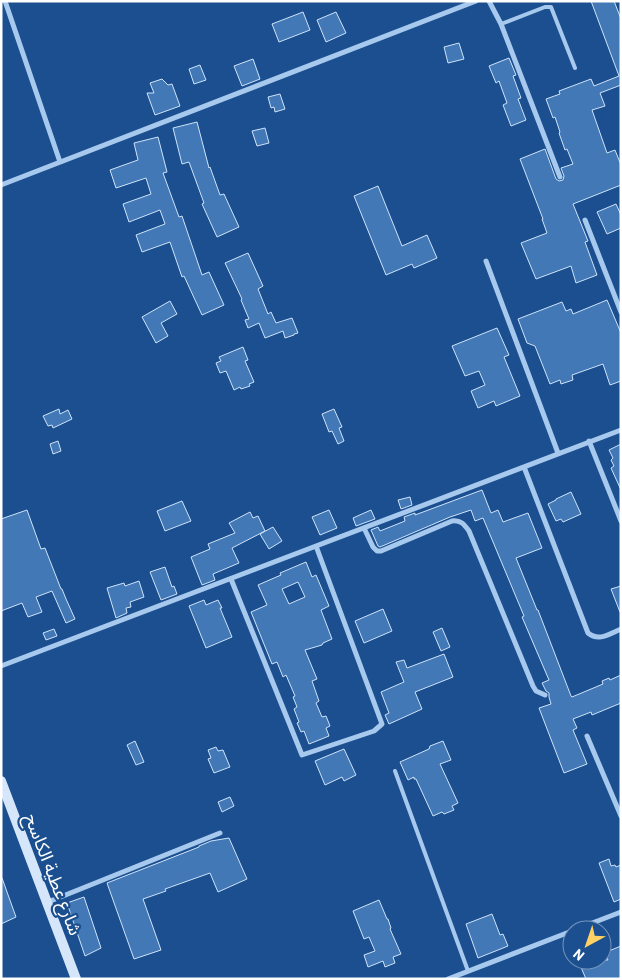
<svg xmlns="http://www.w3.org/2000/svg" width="622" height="980" viewBox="0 0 622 980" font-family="Barlow,'Noto Sans Arabic',sans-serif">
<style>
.building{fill:#4378b7;stroke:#cee3fa;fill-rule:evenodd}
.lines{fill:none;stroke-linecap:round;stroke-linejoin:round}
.lane{stroke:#a8c9ee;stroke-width:4}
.street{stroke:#a8c9ee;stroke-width:5}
.secondary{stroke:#d5e6fa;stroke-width:10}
.labels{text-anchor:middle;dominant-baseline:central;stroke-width:4.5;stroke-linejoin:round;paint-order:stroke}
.street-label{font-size:18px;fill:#fff;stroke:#1b4f8f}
</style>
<rect width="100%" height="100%" fill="#1b4f8f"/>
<path class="building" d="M591 1H614L621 19V85L600 93 605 106 592 110 607 153 615 150 621 165V185L573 204 588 241 585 242 597 275 576 283 571 266 536 279 521 243 547 233 542 219H543L520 159 545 149 556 179 559 181 563 180 564 176 561 168 573 164 567 149 565 150 559 133 560 132 555 117 553 118 546 99 560 94 559 91 591 79 594 86 619 76Z
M303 12 310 30 279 42 272 24Z
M336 12 346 33 326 42 317 20Z
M459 43 464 59 448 63 444 47Z
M509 58 516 75 513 76 521 98 518 99 526 120 511 126 503 105 507 103 499 81 496 83 489 66Z
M253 59 260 79 242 86 234 66Z
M200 65 206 80 194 84 189 69Z
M162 79 168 85 172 84 180 106 155 115 147 93H154L150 83Z
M280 94 285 109 275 112 274 107 271 108 268 97Z
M197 122 209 168 210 167 220 195 224 194 239 227 217 237 202 204 204 203 189 162 182 164 173 128Z
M265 128 269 143 257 146 252 131Z
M158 137 167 172 163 173 179 217 182 216 202 275 209 272 224 305 202 315 184 276 182 277 170 242 142 252 136 235 165 224 160 210 129 222 123 204 151 194 146 178 116 188 110 170 138 160 134 143Z
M378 186 402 246 427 235 437 258 414 268 412 264 386 275 354 196Z
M616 204 621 215V228L607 234 597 212Z
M248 253 263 286 258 289 268 314 271 312 276 323 292 318 298 333 294 334V335L285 338 283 331 265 338 259 323 248 328 245 320 249 319 241 300 242 299 225 263Z
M607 300 621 333V381L610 385 603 364 572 375 573 380 561 384 560 380 550 384 535 346 527 343 518 319 562 302 566 311 571 309 573 314Z
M170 301 177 314 161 323 168 336 156 343 142 317Z
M497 328 509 355 504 357 520 396 496 406 494 401 478 408 471 391 485 385 479 371 465 376 452 346Z
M243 347 248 360 245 361 254 382 249 384 250 386 241 389 240 387 234 390 226 371 220 373 216 363 221 361 219 357Z
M59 409 60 414 68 410 72 419 53 428 52 425 48 426 43 416Z
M334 409 342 427 339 428 344 441 338 444 332 431 329 432 322 414Z
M58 441 61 451 53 454 50 444Z
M621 444V490L611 468 614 466 611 460 613 458 609 450Z
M482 490 491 513 498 510 503 522 528 513 542 548 516 558 537 610H538L571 696 572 697 603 684 602 681 609 678 610 680 621 675V703L592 715 591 712 573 719 577 728 573 730 587 764 564 773 539 708 551 704 549 697V693L546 691 542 683 549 680 522 617 524 616 483 518 475 521 471 510 450 517 380 547 378 546 371 530 378 527 380 531 405 521 404 517 415 513V515Z
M571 492 581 514 563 522 561 519 556 521 548 504 556 500V499Z
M410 497 412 505 401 509 398 500Z
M182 501 191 521 165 531 157 511Z
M27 510 41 549 45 548 61 589H62L66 599 75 619 66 623 52 591 36 597 42 612 28 617 22 603 1 611V519Z
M329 510 337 528 320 535 312 517Z
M371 510 375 519 356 526 353 518Z
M250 512 253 518 258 516 265 531 232 548 239 563 213 574 215 580 202 585 191 557 210 549 208 544 235 533 229 523Z
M273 527 282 541 269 549 260 534Z
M306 562 312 577 316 575 329 606 321 610 332 639 323 643 322 645 305 650 317 679 312 681 319 701 316 703 322 717 326 716 330 726 326 728 329 736 309 744 304 731 301 732 297 723 299 722 294 709 297 707 293 697 295 696 286 675 283 677 277 662 272 664 251 612 267 605 258 585 281 575 280 573ZM298 582 305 597 289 604 282 589Z
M165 567 172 587 174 586 177 594 161 600 150 572Z
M139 581 144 597 130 602 131 607 126 608 127 613 116 618 107 588 124 583 125 586Z
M621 586V612H620L611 589Z
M204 600 206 605 218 600 222 608H220L232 637 206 648 189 606Z
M383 609 392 631 364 643 355 621Z
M442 628 450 647 441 651 433 632Z
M54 629 57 636 46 640 43 633Z
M444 654 453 677 415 692 422 709 389 724 385 715 389 713 381 692 404 682 396 662 404 660 407 668Z
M135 741 144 762 136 765 127 745Z
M443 741 451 760 440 764 458 803 452 806 454 810 444 814 442 812 433 816 416 779H414V777L408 780 400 762 429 749 430 746Z
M216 747 218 751 223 750 230 767 214 773 208 759 211 758 208 750Z
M344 749 356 775 344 781 342 777 325 785 315 761Z
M230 797 234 806 222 812 218 802Z
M229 838 247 879 218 892 210 873 165 889 166 891 143 899 161 950 134 959 107 883 199 847V846L211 841Z
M609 859 611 866 615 865 616 867 621 865V899L614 902 599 863Z
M1 878H2L16 917 1 924Z
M84 897 101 948 85 956 67 903Z
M379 900 387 919H388L391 928 390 929 401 954 393 957 395 963 385 967 383 961 368 967 364 955 375 951 369 937 364 939 353 911Z
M492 914 500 935 503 934 508 946 478 958 466 924Z
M621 946V979H586L580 965 592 960H608L604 953Z"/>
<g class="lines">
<path class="lane" d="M501 24 545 7H551L575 68
M395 771 468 971"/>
<path class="street" d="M5 1 60 162
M489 1 501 24 560 177
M1 185 476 1
M585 220 621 312
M486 261 558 453
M589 441 621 521
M524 467 588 633C599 642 609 634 621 629
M364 528 373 547 377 551H381L452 521C461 520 464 524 469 531L533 686 536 691 545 695
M231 579 302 755 374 731 382 724 316 546
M1 666 621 430
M587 736 621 816
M48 902 220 833
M574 930 621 912
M448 979 572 931"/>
<path class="secondary" d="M1 781 76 979"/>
</g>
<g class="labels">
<g class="street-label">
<text transform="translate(54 874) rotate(69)">شارع عطية الكاسح</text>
</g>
</g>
<rect width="622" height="980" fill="none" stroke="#ffffff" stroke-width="5"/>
<g transform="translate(587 945) rotate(220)"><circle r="24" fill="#1b4f8f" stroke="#7695bc"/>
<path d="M0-4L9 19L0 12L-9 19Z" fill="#ffd165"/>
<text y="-8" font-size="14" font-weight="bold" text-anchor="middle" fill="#ffffff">N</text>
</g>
</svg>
